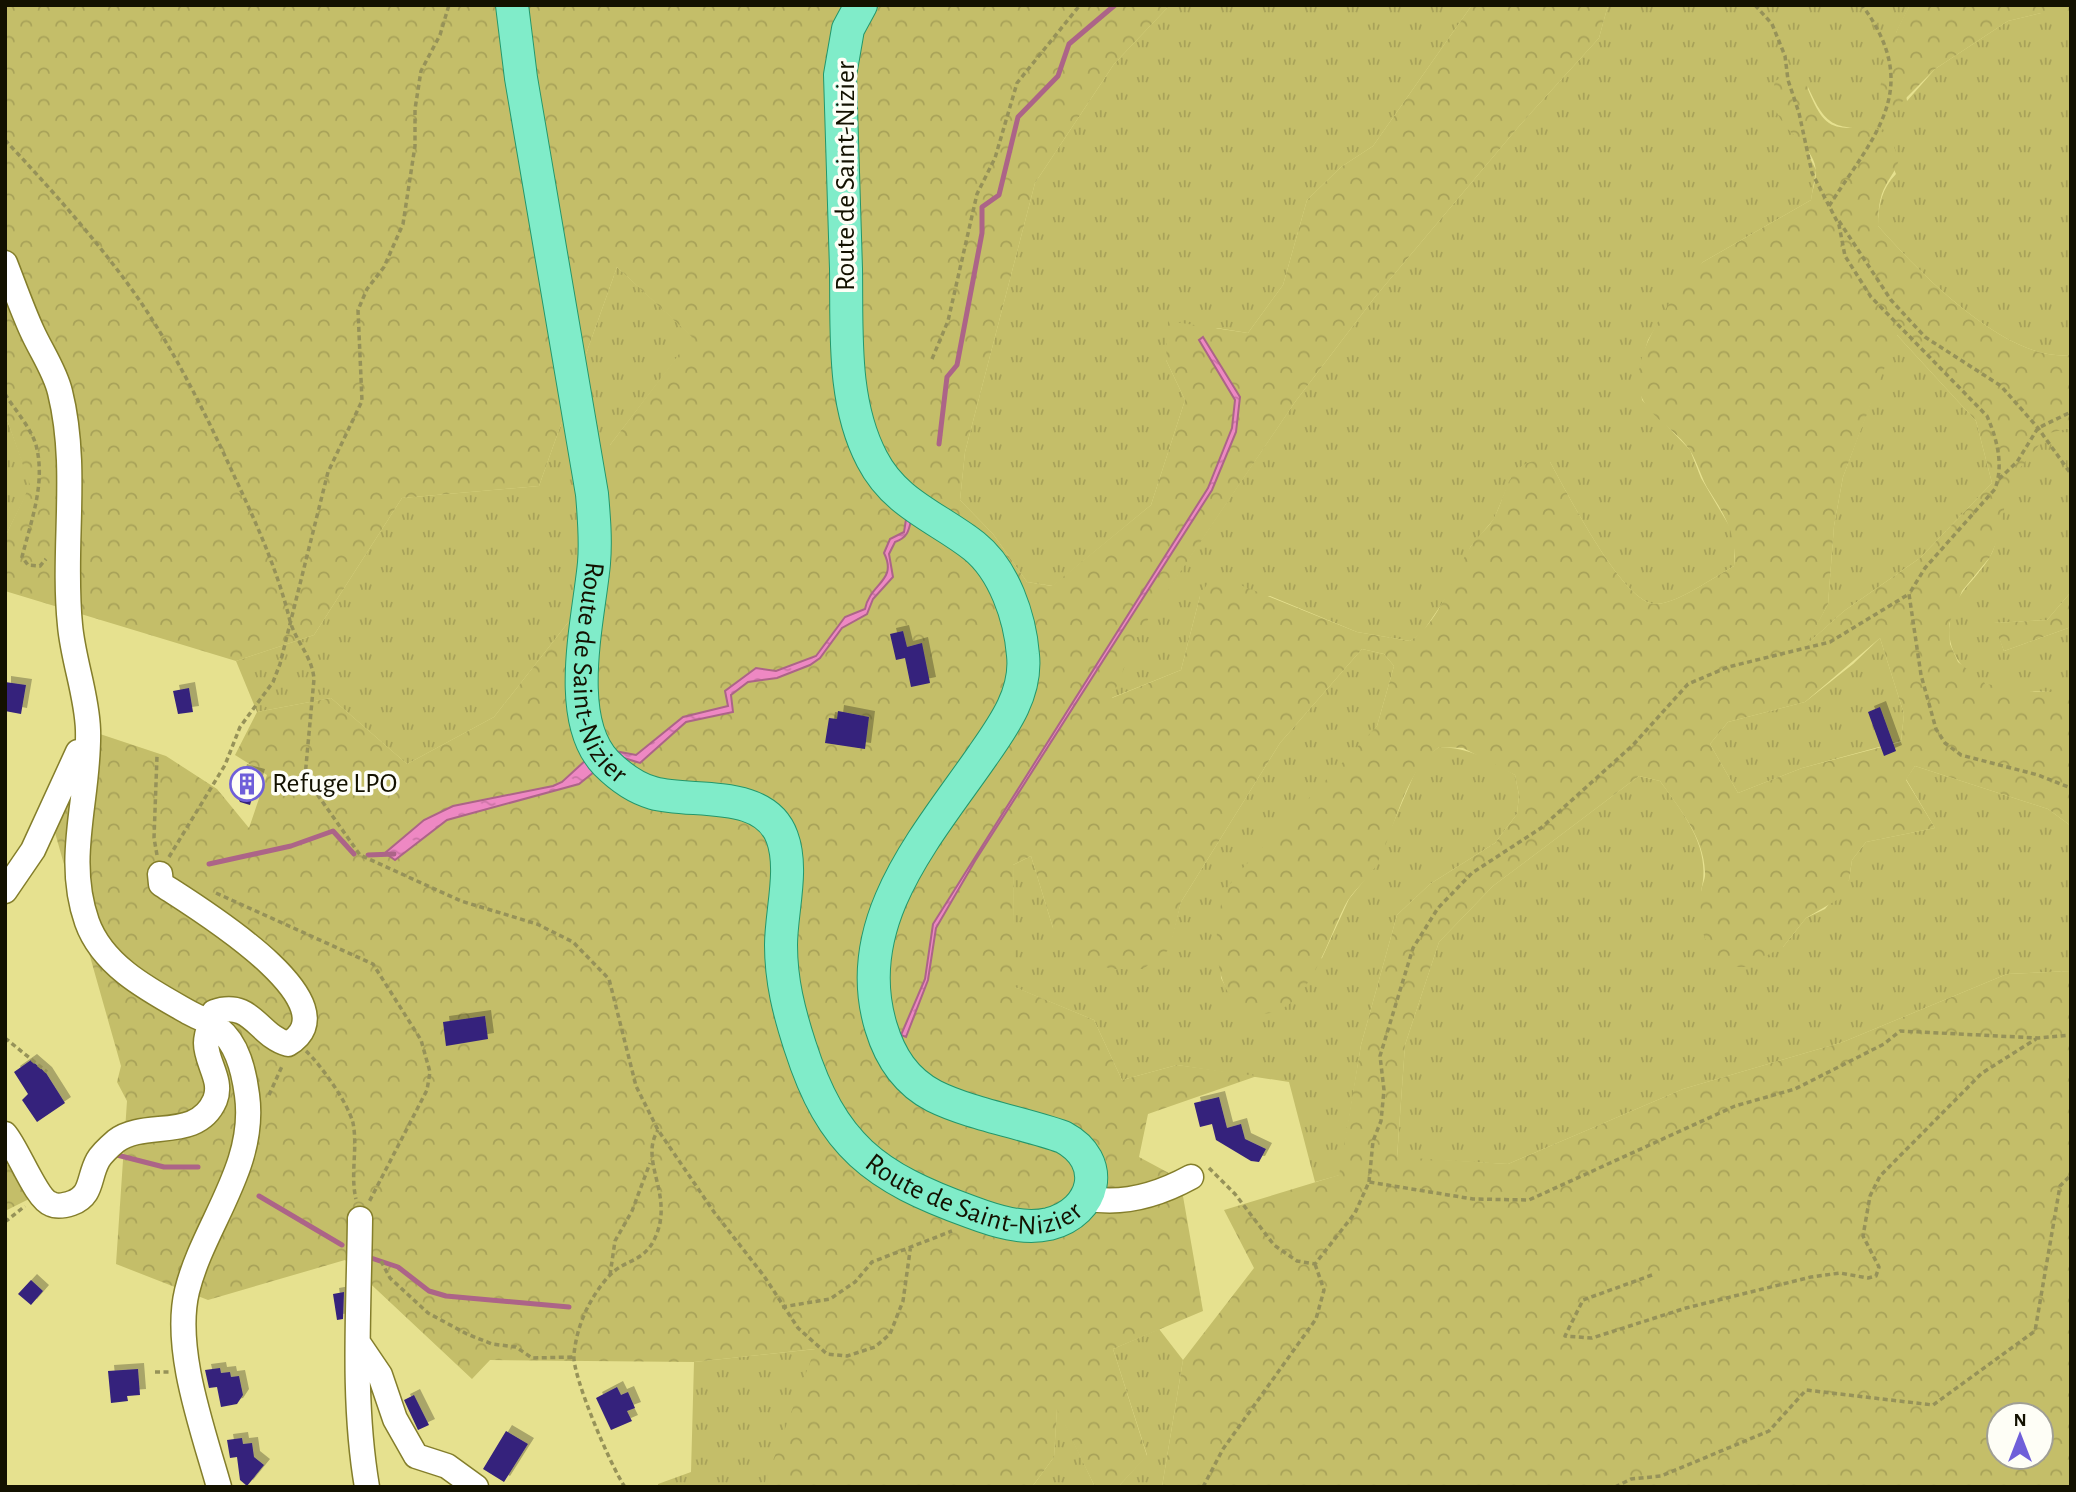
<svg xmlns="http://www.w3.org/2000/svg" width="2076" height="1492" viewBox="0 0 2076 1492" font-family="'Alegreya Sans',sans-serif">
<style>
.grass{fill:url(#grass-tufts)}
.forest{fill:url(#forest-crowns);fill-rule:evenodd}
.water{fill:url(#water-ripples);stroke:#ac6488;stroke-width:2}
.lines{fill:none;stroke-linecap:round;stroke-linejoin:round}
.stream{stroke:#ac6488;stroke-width:5}
.building{fill:#34227b;filter:url(#shadow)}
.minor-casing{stroke:#847e2b;stroke-width:27}
.major-casing{stroke:#23976b;stroke-width:34}
.path{stroke:#969259;stroke-width:3.5;stroke-dasharray:5 3.5;stroke-linecap:butt}
.minor{stroke:#fff;stroke-width:24}
.major{stroke:#80ecc9;stroke-width:32}
.labels{text-anchor:middle;dominant-baseline:central;stroke-width:7;stroke-linejoin:round;paint-order:stroke}
.street-label{font-size:28px;fill:#131100;stroke:#fefef6}
.poi-label{font-size:28px;fill:#131100;stroke:#fefef6;text-anchor:start}
</style>
<defs>
<pattern id="grass-tufts" width="24" height="20" patternUnits="userSpaceOnUse" patternTransform="scale(1.75)"><rect width="24" height="20" fill="#c4be69"/><path d="M3 7l-1-3M5 7V3M7 7l1-3M15 17l-1-3M17 17v-4M19 17l1-3" fill="none" stroke="#a8a259"/></pattern>
<pattern id="forest-crowns" width="20" height="18" patternUnits="userSpaceOnUse" patternTransform="scale(1.75)"><rect width="20" height="18" fill="#c4be69"/><path d="M2 6a3 3 0 1 1 6 0M12 15a3 3 0 1 1 6 0" fill="none" stroke="#a8a259"/></pattern>
<pattern id="water-ripples" width="26" height="14" patternUnits="userSpaceOnUse" patternTransform="scale(1.75)"><rect width="26" height="14" fill="#ee88c3"/><path d="M2 4q2-2 4 0t4 0M15 11q2-2 4 0t4 0" fill="none" stroke="#cb74a6"/></pattern>
<filter id="shadow"><feDropShadow dx="6" dy="-6" stdDeviation="0" flood-color="#0004"/></filter>
</defs>
<rect width="100%" height="100%" fill="#e6e18f"/>
<path class="grass" d="M1170 5H1472L1373 146 1341 167 1307 200 1283 285 1248 333 1217 328 1166 360 1185 400 1151 505 1053 586 1027 582 993 534 960 500 965 452 1035 183 1114 64Z
M1608 5H1910L1896 33 1907 101 1935 69 2008 21 2041 13H2071V355C2006 363 1918 271 1878 226 1878 206 1882 188 1896 174L1877 129C1833 128 1826 127 1808 87L1809 156 1816 170 1811 200 1703 262 1661 318 1648 340 1639 370 1642 400 1690 450 1701 478 1734 534V566C1714 577 1678 603 1657 604 1624 607 1566 490 1550 462L1511 478 1494 519 1471 546 1447 596 1422 633 1410 641 1357 632 1270 596H1200L1181 670 1111 698 1136 636 1295 402 1375 297 1520 125 1599 38Z
M617 267 693 337 610 445V569L494 717 407 764 331 698 257 712 236 661 314 635 402 498 539 486Z
M1896 334 1976 421 1992 483 1920 558 1844 611 1805 646 1828 604 1834 526 1843 477Z
M5 414 31 485 5 537Z
M2071 428V592L2047 620 1994 623 2004 651 2071 627V692C2048 692 2007 693 1986 684 1955 670 1940 636 1955 605 1964 585 1983 572 1992 553 2002 530 2001 504 2009 481 2015 466 2036 439 2050 432 2056 429 2064 429 2071 428Z
M1880 638 1904 714 1901 741 1802 768 1738 793 1710 744 1728 722 1805 702 1853 664Z
M1362 649 1384 654 1394 666 1377 726 1219 933 1221 978 1230 995 1322 958 1349 899 1374 868 1413 777 1422 760 1439 747C1469 748 1490 759 1515 775L1519 795 1517 814 1495 843 1430 884 1397 915 1361 1045 1340 1175 1315 1182 1289 1082 1177 1065 1122 1080 1094 1020 1014 987 1013 865 1031 856 1053 928 1169 949 1181 902 1280 743Z
M1915 766 2048 809 2071 826V971L2007 974 1843 1042 1683 1089 1508 1164 1397 1158 1405 1045 1439 942 1493 886 1639 776 1660 781C1684 814 1712 848 1701 891L1783 947 1806 918 1825 909 1849 880 1852 860 1866 842 1935 828 1906 779Z
M1159 1329 1183 1360 1162 1487H1118L1147 1455 1113 1349Z
M816 1349 764 1487H658V1484L691 1472 694 1362Z
M1057 1407 1095 1487H1032L1054 1457Z"/>
<path class="forest" d="M5 5H1170L1114 64 1035 183 965 452 960 500 993 534 1027 582 1052 586 1151 505 1185 400 1166 360 1168 321 1248 333 1283 285 1307 200 1341 167 1373 146 1472 5H1608L1599 38 1520 125 1375 297 1295 402 1137 636 1112 698 1181 670 1200 596 1213 574 1357 632 1410 641C1443 619 1451 577 1471 546 1478 535 1490 527 1495 516 1503 501 1506 479 1519 468 1528 460 1539 460 1550 462 1566 490 1624 607 1657 604 1678 603 1714 577 1734 566 1737 536 1726 517 1710 492 1701 479 1698 462 1689 449 1677 431 1651 418 1642 398 1624 360 1677 288 1703 262L1811 200C1812 191 1816 181 1816 172 1815 138 1763 129 1775 81L1787 75 1801 76C1810 90 1815 113 1829 123 1845 134 1872 121 1886 135 1892 140 1896 152 1899 159 1896 171 1891 175 1886 185 1879 196 1878 213 1878 226 1918 271 2006 363 2071 355V428L2049 433 2010 480 1998 539 1990 557 1962 591 1949 624 1950 644 1958 662 1986 684 2035 692H2071V826L2048 809 1915 766 1906 780 1935 828 1866 842 1852 860 1849 880 1842 897 1806 918 1783 947 1745 967H1724C1702 945 1699 924 1701 893 1701 886 1706 879 1705 872 1704 837 1679 808 1660 781L1639 776 1493 886 1439 942 1405 1045 1397 1157 1508 1164 1683 1089 1843 1042 2007 974 2071 971V1487H1162L1183 1360 1254 1268 1224 1210 1339 1175 1361 1045 1397 915 1430 884 1495 843 1517 814 1519 795 1515 775 1463 748 1439 747C1401 776 1398 826 1375 867 1368 879 1356 888 1348 900 1329 932 1308 1021 1258 1013 1254 1012 1247 1012 1243 1010 1211 987 1212 922 1226 890 1230 883 1237 876 1242 869L1377 726 1394 666 1384 654 1362 649 1280 743 1181 902 1170 949 1143 969H1110L1075 950 1053 928 1031 856 1013 865 1015 987 1094 1020 1122 1080 1177 1065 1257 1076 1148 1114 1139 1157 1180 1179 1203 1311 1113 1349 1147 1456 1118 1487H1095L1057 1409 1054 1457 1032 1487H763L815 1349 694 1362 490 1360 472 1379 345 1260 208 1300 116 1264 127 1101 117 1082 121 1066 52 822 97 733 166 756 217 789 249 828 267 775 235 755 257 712 331 698 407 764 494 717 610 569V445L692 337 617 267 539 486 402 498 314 635 236 661 5 591V537L30 485 5 414ZM1897 335 1976 421 1992 483 1920 558 1844 611 1807 644 1828 604 1834 526 1843 477ZM1880 638 1904 714 1901 742 1802 768 1738 793 1710 744 1728 722 1805 702ZM1999 1415H2041V1457H1999Z
M1910 5H2071V13H2041L2008 21 1935 69 1895 109 1881 107C1876 75 1894 33 1910 5Z
M2071 592V627L2004 651 1993 623 2047 620Z
M5 1164 20 1168 31 1198 5 1211Z"/>
<path class="water" d="M1203 337 1240 397 1236 432 1212 490 975 861 936 928 928 980 906 1037 901 1035 925 979 933 924 1208 488 1232 428 1235 400 1199 340Z
M907 513 912 516C909 529 909 537 895 542L889 554 893 577 873 599 867 614 842 628 820 658 810 665 777 678 748 682 731 695 733 712 686 722 640 763 608 753 609 750 636 755 683 717 728 706 725 691 756 668 776 671 816 656 845 617 865 609C870 583 898 581 884 553L890 539 904 532Z
M587 759 594 772 579 784 447 820 395 860 385 853 424 820 453 806 553 786 562 782Z"/>
<g class="lines">
<path class="stream" d="M939 444 947 377 957 365 982 233V207L999 195 1018 117 1058 76 1069 44 1115 5
M368 855 394 854
M209 864 291 846 333 831 354 854
M113 1154 164 1167H198
M259 1196 342 1245
M365 1256 398 1267 429 1291 446 1296 569 1307"/>
</g>
<path class="building" d="M903 631 907 647 922 643 930 683 911 687 905 658 896 660 890 634Z
M5 682 26 685 21 714 5 711Z
M189 688 193 712 178 714 173 691Z
M1880 707 1896 751 1884 756 1868 712Z
M838 711 869 717 865 749 825 743 829 718 837 719Z
M241 770 259 775 250 805 240 802 235 792Z
M485 1016 488 1039 446 1046 443 1022Z
M31 1060 46 1073 65 1103 37 1122 22 1100 28 1094 14 1072Z
M1219 1097 1227 1128 1241 1124 1245 1139 1266 1149 1259 1162 1251 1161 1216 1140 1212 1124 1200 1127 1194 1103Z
M31 1280 43 1291 31 1305 18 1294Z
M344 1292 343 1319 337 1320 333 1294Z
M220 1368 221 1373 230 1372 231 1377 239 1376 243 1395 237 1404 221 1407 217 1387 209 1388 205 1370Z
M138 1369 140 1395 127 1396 128 1401 111 1403 108 1371Z
M617 1387 621 1395 628 1392 635 1408 627 1411 632 1421 611 1430 596 1398Z
M414 1395 429 1425 418 1430 404 1400Z
M506 1431 528 1444 504 1482 483 1469Z
M242 1438 243 1444 252 1443 254 1457 264 1465 247 1486 240 1480 237 1457 230 1458 227 1440Z"/>
<g class="lines">
<g class="minor-casing">
<path id="minor" d="M5 263C14 286 22 309 32 331 41 351 55 371 60 392 79 468 62 548 70 625 73 660 87 695 88 730 90 796 64 857 87 922 103 967 151 991 190 1013 199 1018 212 1022 219 1029 238 1044 244 1072 247 1095 257 1167 203 1225 187 1291 173 1349 203 1430 219 1487
M5 891 33 850 78 752
M5 1134C18 1149 36 1199 51 1204 57 1207 66 1205 72 1203 93 1195 88 1178 98 1160 102 1153 109 1147 116 1141 145 1119 197 1142 215 1100 223 1080 206 1063 206 1043 206 1033 211 1022 214 1012 252 999 258 1036 288 1044 358 1003 188 902 161 884L160 874
M1085 1198C1123 1206 1158 1195 1191 1177
M360 1219C359 1308 352 1399 367 1487
M359 1344 380 1375 395 1419 416 1456 447 1466 476 1487"/>
</g>
<g class="major-casing">
<g id="major">
<path id="s1" d="M512 5 521 78 592 494C594 517 596 540 594 563 589 618 563 718 606 763 619 776 635 788 653 793 692 804 764 788 782 837 794 869 781 912 781 945 781 981 789 1012 800 1046 832 1146 874 1177 971 1212 995 1221 1023 1230 1049 1224 1096 1212 1108 1161 1063 1137 1024 1123 970 1114 934 1096 905 1081 890 1057 881 1027 849 922 927 836 983 755 1004 725 1027 693 1023 655 1020 617 1004 570 974 546 937 517 895 504 872 459 842 402 847 332 846 269 844 204 842 140 840 75L848 29 861 5"/>
</g>
</g>
<path class="path" d="M1755 5 1772 24 1785 56 1788 80 1799 113 1812 173 1839 225 1845 256 1871 297 1987 416C1997 439 2004 465 1995 489L1925 568 1909 594 1921 675 1936 729 1945 743 1961 755 2038 775 2071 788
M5 140C51 189 104 248 142 304 179 359 209 421 237 482 258 527 278 572 290 621 296 642 312 656 314 679L305 777 360 855 461 901 537 924 573 942 609 979 636 1086 658 1130 714 1212 764 1276 798 1328 827 1354 847 1356 875 1347 890 1334 903 1301 911 1244
M1829 206C1876 133 1923 88 1862 5
M1839 221 1891 300 1925 337 2001 386 2038 428 2071 474
M932 359 948 321 977 194 995 158 1017 83 1080 5
M5 394C15 410 31 428 36 445 46 483 31 521 22 557L28 565 40 566 46 559
M1999 479 2017 462 2038 428 2071 412
M157 855 154 838 157 756
M169 857 225 765 240 727 273 682 280 664 328 472 362 401 358 310 367 289 384 267 403 224 415 146V109L421 71 440 35 449 5
M216 893 373 964 421 1040 430 1072 427 1090 369 1202
M5 1038 47 1072
M306 1051C321 1065 348 1103 353 1123 358 1148 350 1175 356 1199
M269 1095 283 1064
M1209 1168 1235 1194 1274 1245 1297 1261 1315 1264 1355 1213 1369 1182 1473 1199 1529 1200 1735 1106 1795 1089 1884 1044 1900 1031 2038 1038 2071 1035
M1369 1182 1373 1141 1381 1121 1384 1090 1380 1056 1413 948 1438 908 1472 873 1541 828 1633 745 1688 684 1728 667 1830 642 1909 594
M5 1222 25 1206
M381 1261 390 1278 428 1313 467 1334 492 1344 516 1347 532 1358 573 1357
M610 1275 615 1241 632 1211 650 1163
M1652 1275 1583 1300 1565 1336 1592 1338 1686 1308 1811 1277 1840 1273 1868 1278 1876 1276 1879 1267 1863 1236 1870 1196 1880 1176 1982 1073 2036 1039
M782 1307 830 1299 855 1282 872 1262 952 1231
M155 1372H170
M625 1487C612 1469 571 1374 574 1354 577 1325 589 1299 608 1277 627 1256 648 1265 659 1227 669 1189 640 1159 658 1130
M1203 1487 1223 1449 1316 1319 1324 1290 1315 1264
M1615 1487 1631 1479 1661 1476 1769 1431 1806 1390 1933 1405 2035 1331 2060 1186 2071 1175"/>
<use href="#minor" class="minor"/>
<use href="#major" class="major"/>
</g>
<defs>
<g id="building-ring" transform="scale(1.75)"><circle r="9.5" fill="#fefef6" stroke="#6f5fd9" stroke-width="1.5"/><path d="M-4-6H4V6H1V3H-1V6H-4ZM-2.5-4.3h1.7v1.8h-1.7ZM.8-4.3h1.7v1.8H.8ZM-2.5-1h1.7V.8h-1.7ZM.8-1h1.7V.8H.8Z" fill="#6f5fd9"/></g>
</defs>
<g fill-rule="evenodd">
<use href="#building-ring" x="247" y="784"/>
</g>
<g class="labels">
<g class="street-label">
<text transform="translate(846 176) rotate(-90)">Route de Saint-Nizier</text>
<text stroke="none"><textPath href="#s1" startOffset="679">Route de Saint-Nizier</textPath></text>
<text stroke="none"><textPath href="#s1" startOffset="1433">Route de Saint-Nizier</textPath></text>
</g>
<g class="poi-label">
<text x="272" y="784">Refuge LPO</text>
</g>
</g>
<rect width="2076" height="1492" fill="none" stroke="#131100" stroke-width="14"/>
<g transform="translate(2020 1436)"><circle r="33" fill="#fefef6" stroke="#a09f94" stroke-width="2"/>
<path d="M0-5L12 26L0 18L-12 26Z" fill="#6f5fd9"/>
<text y="-10" font-size="19" font-weight="bold" text-anchor="middle" fill="#131100">N</text>
</g>
</svg>
